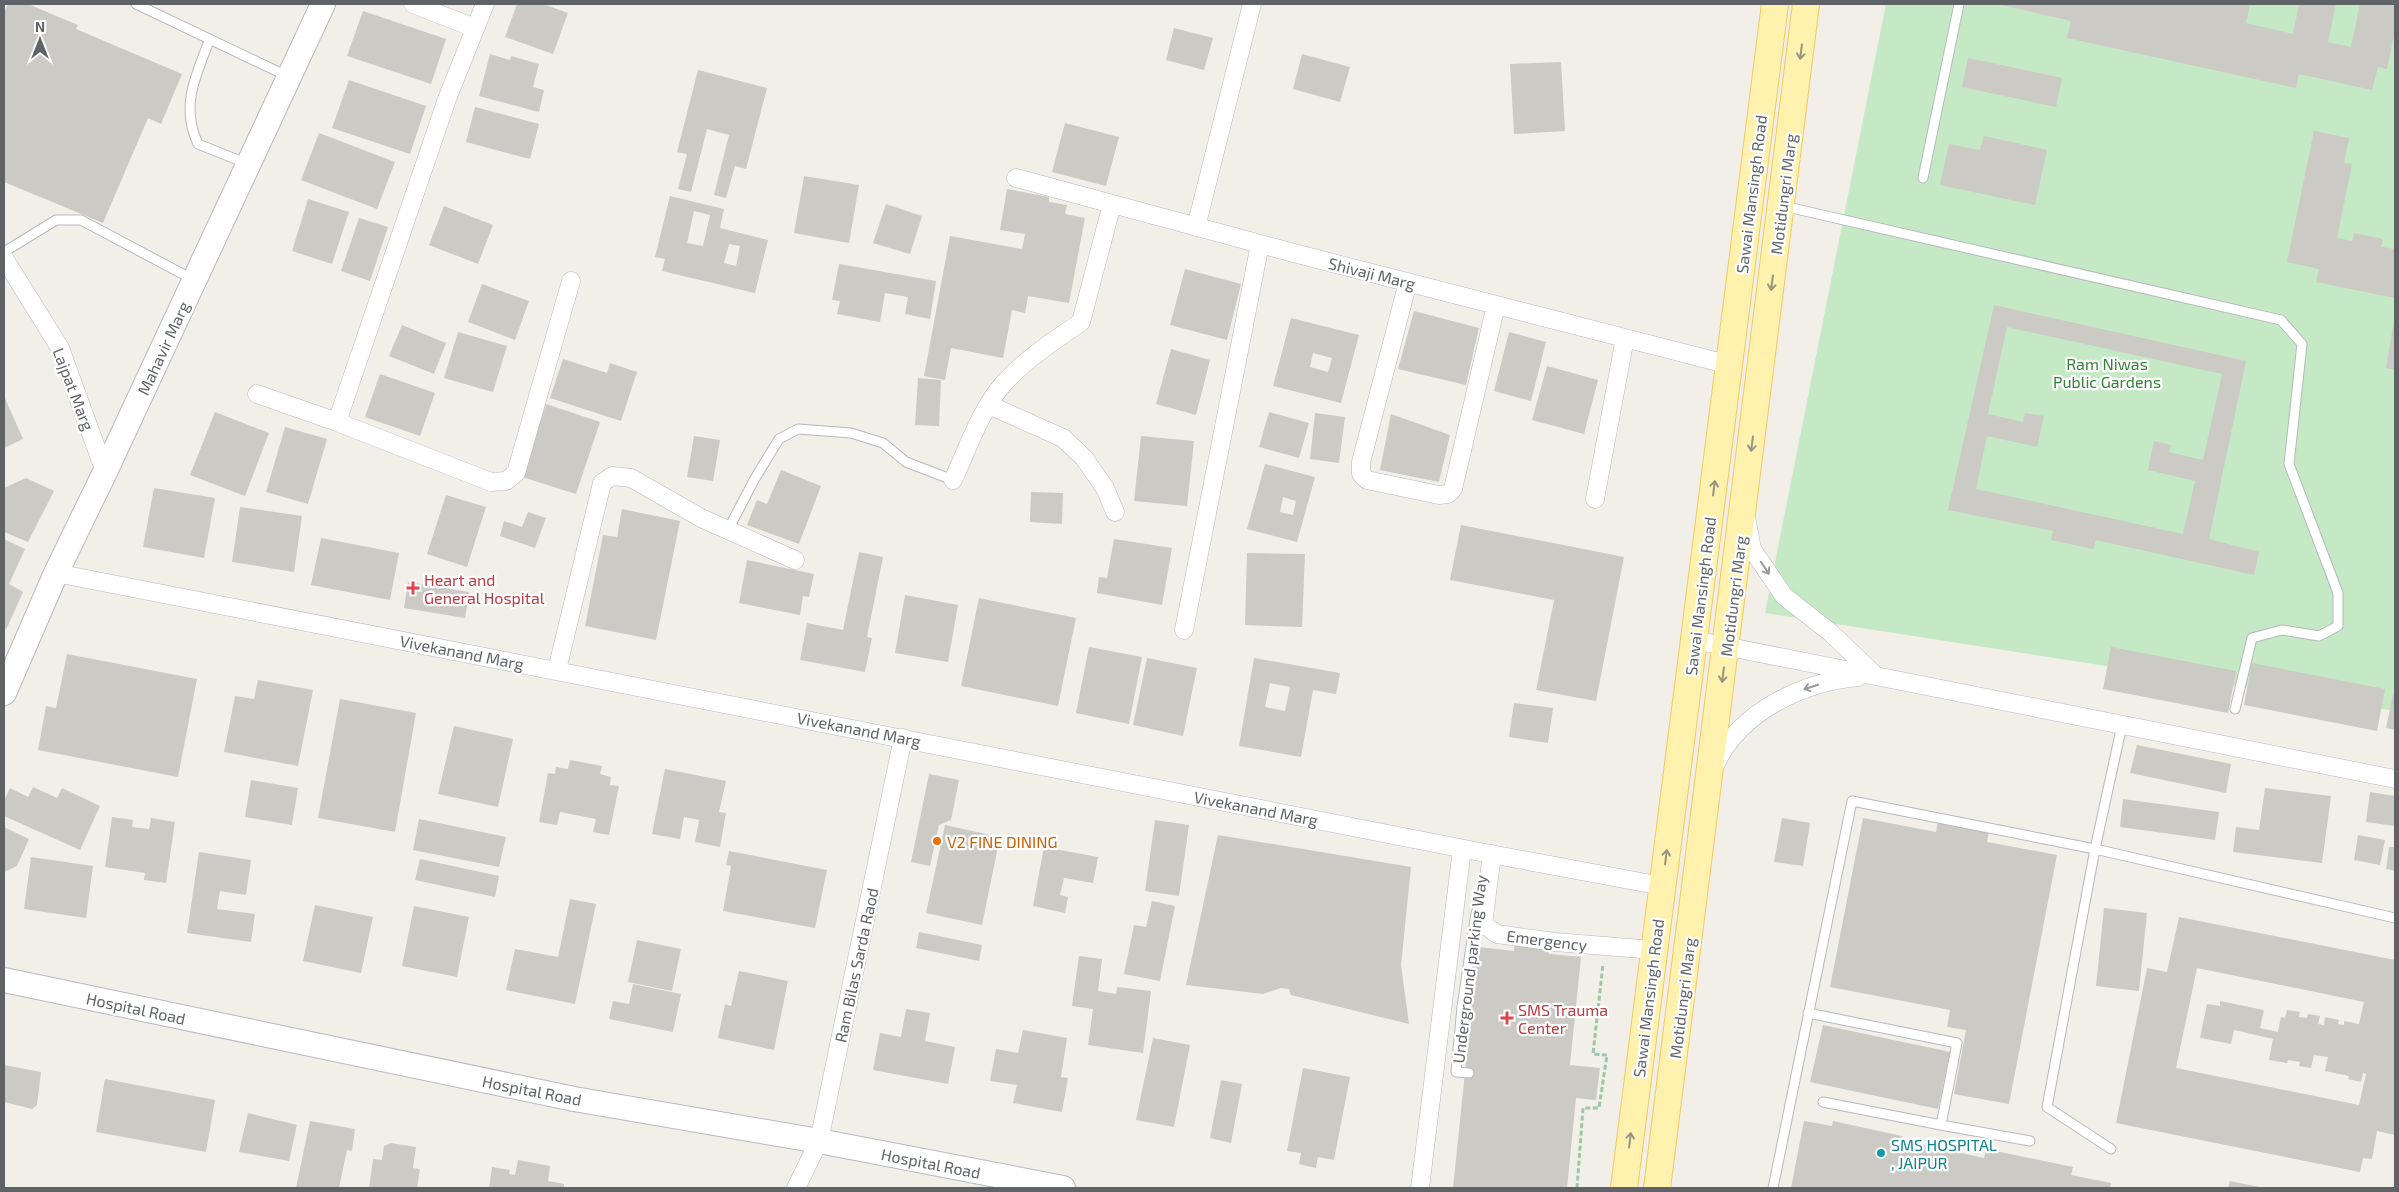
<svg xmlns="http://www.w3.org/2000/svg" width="2399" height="1192" viewBox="0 0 2399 1192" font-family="'Exo 2',sans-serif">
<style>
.green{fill:#c5e8c5}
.building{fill:#cccac5;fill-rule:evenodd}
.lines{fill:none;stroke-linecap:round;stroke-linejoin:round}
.lane-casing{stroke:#b5b8bc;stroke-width:11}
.street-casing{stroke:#b5b8bc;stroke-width:19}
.secondary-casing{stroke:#b6babf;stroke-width:26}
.primary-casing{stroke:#f2c960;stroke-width:28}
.path{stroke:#9cc7a9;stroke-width:3;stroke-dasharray:5 2.5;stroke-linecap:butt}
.lane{stroke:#fff;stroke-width:9}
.street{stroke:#fff;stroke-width:18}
.secondary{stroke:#fff;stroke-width:24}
.primary{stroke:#fff2af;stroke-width:26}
.oneway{stroke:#979581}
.oneway2{stroke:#979a9d}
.health-dot{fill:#e0444e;stroke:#fff;stroke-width:2}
.food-dot{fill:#e8710a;stroke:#fff;stroke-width:2}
.culture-dot{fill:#0f9aa8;stroke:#fff;stroke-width:2}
.labels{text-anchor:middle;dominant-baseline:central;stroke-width:4.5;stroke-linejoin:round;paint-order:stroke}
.street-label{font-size:16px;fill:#5f6368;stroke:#fff}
.park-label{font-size:16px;fill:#348238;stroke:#fff}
.health-label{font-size:16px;fill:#be3a42;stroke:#fff;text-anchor:start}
.food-label{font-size:16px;fill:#c56008;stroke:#fff;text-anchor:start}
.culture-label{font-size:16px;fill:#0d838f;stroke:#fff;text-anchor:start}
</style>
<rect width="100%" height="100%" fill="#f1efe8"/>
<path class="green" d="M1886 4H2395V711L1765 613Z"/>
<path class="building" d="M8 4H28L78 25 76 29 182 74 161 124 148 118 103 223 4 182V13Z
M517 4H543L568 13 553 54 505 37Z
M1998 4H2250L2246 23 2293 34 2299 4H2336L2328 42 2351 47 2360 4H2395V30L2387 69 2378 67 2372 90 2299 74 2296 88 2067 38 2071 21Z
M363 11 446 39 431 84 347 56Z
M1174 28 1213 38 1204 70 1166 60Z
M490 54 510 60 511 56 539 64 533 87 544 90 539 112 479 96Z
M1302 54 1350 67 1340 102 1293 89Z
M1968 58 2062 78 2056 107 1962 87Z
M1561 62 1565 131 1514 134 1510 64Z
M698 70 767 88 746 169 735 166 726 198 714 195 729 135 707 129 691 192 678 189 687 154 677 152Z
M349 80 426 106 410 154 332 128Z
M475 107 539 124 530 159 466 142Z
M1065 123 1119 137 1106 186 1052 172Z
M2314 131 2349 138 2344 163 2352 164 2337 238 2352 241 2354 233 2383 239 2381 247 2395 249V298L2316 282 2319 269 2287 262Z
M319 133 395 162 377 209 301 180Z
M1984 136 2047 150 2035 205 1940 185 1949 144 1980 150Z
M804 176 859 185 849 243 794 233Z
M1007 189 1049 197V202L1067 205 1065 214 1085 218 1069 303 1028 296 1025 313 1012 310 1003 358 951 348 945 380 924 376 950 236 1022 249 1025 234 1000 230Z
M670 196 724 209 720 228 768 240 755 293 662 271 665 259 655 257ZM694 211 710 215 703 246 687 243ZM729 244 740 246 736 266 724 263Z
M308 199 349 212 332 264 292 251Z
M886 204 922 216 910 254 873 243Z
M444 206 493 225 478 264 429 245Z
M359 218 388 227 370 281 341 271Z
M839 264 936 281 930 319 905 314 908 297 885 293 880 322 837 314 840 301 832 300Z
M1185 269 1241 284 1227 340 1170 325Z
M482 284 529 301 515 340 468 322Z
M1994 305 2246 361 2209 539 2259 552 2254 575 2096 540 2093 549 2051 540 2053 531 1948 510ZM2007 327 2222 374 2203 460 2169 452 2171 445 2154 441 2148 470 2195 481 2183 534 1976 489 1987 436 2037 447 2044 416 2025 413 2023 422 1988 414Z
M1414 311 1479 328 1466 385 1398 369Z
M1291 318 1359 335 1341 403 1273 386ZM1313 353 1332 358 1328 372 1310 367Z
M2394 321H2395V370L2386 368Z
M402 325 446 343 434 374 389 356Z
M458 332 507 346 493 392 444 378Z
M1509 332 1546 342 1531 401 1494 391Z
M1171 349 1210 360 1196 415 1156 404Z
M563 359 607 373 610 363 637 372 621 421 550 398Z
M1547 366 1598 380 1584 434 1532 420Z
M380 374 435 393 420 436 365 417Z
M918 378 941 380 939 426 915 425Z
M4 396 23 439 4 448Z
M546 404 600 422 576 494 522 477Z
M215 412 269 433 245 496 190 475Z
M1269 412 1309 423 1299 458 1259 447Z
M1315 413 1345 417 1339 463 1310 459Z
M1391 414 1450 435 1439 482 1380 470Z
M285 427 327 439 308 504 266 492Z
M694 436 720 440 713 481 687 477Z
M1141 436 1194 441 1187 506 1134 501Z
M1265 464 1315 477 1297 542 1247 529ZM1283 497 1296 501 1293 515 1280 512Z
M781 470 821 486 799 544 747 525 757 500 767 504Z
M26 478 54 491 28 542 4 532V488Z
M154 488 215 498 204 558 143 547Z
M1031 492 1063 493 1062 524 1030 522Z
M446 495 486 507 467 567 427 554Z
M240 507 302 516 294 572 232 562Z
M622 509 680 521 656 640 585 626 603 535 617 537Z
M528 512 546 518 535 548 500 536 504 521 522 527Z
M1461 525 1624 557 1596 701 1536 690 1554 600 1450 580Z
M321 538 399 553 390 600 311 585Z
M4 539 25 549 9 584 23 592 6 630 4 622Z
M1114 539 1172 548 1162 605 1097 593 1099 577 1107 578Z
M859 552 883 557 867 637 872 638 865 672 800 660 807 623 843 630Z
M1247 553 1305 554 1302 627 1245 625Z
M747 560 814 574 809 597 803 596 800 615 739 603Z
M408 582 469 592 465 618 404 608Z
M905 595 958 605 948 662 895 653Z
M979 598 1076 618 1058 706 961 686Z
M1089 647 1142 657 1129 724 1076 713Z
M2111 647 2236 671 2228 713 2103 689Z
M67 654 197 679 178 777 38 750 46 706 56 708Z
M1147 658 1197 668 1183 736 1133 725Z
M1254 658 1340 673 1336 694 1313 690 1301 757 1239 746ZM1270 683 1290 687 1285 711 1265 707Z
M2252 663 2385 689 2377 731 2244 705Z
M258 680 313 690 298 766 224 752 235 696 254 699Z
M2393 695H2395V730L2386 728Z
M340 699 416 713 395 832 318 818Z
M1514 703 1553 708 1548 743 1509 737Z
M454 726 513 739 498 807 438 794Z
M2137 745 2231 764 2226 793 2130 773Z
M570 760 602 766 600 774 611 777 610 785 619 786 609 835 593 832 596 819 560 812 557 825 539 822 548 773 555 774 556 767 568 769Z
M665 769 726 781 719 812 726 813 720 847 695 842 699 820 684 817 680 839 652 834Z
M929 774 959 780 951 820 939 825 930 866 911 862Z
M251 780 298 788 292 825 245 817Z
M33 787 57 798 62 788 100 806 80 850 4 816V801L10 788 28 797Z
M2265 788 2331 796 2322 863 2233 852 2236 827 2259 830Z
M2370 792 2395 796V826L2366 822Z
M2123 799 2219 812 2215 840 2120 827Z
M112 817 133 820 132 827 149 829 151 818 175 822 166 883 144 880 145 873 105 867Z
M1782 818 1810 823 1803 866 1774 862Z
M1863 818 1936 832 1938 821 1989 831 1987 842 2057 855 2009 1104 1954 1094 1966 1030 1947 1027 1950 1010 1830 987Z
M419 819 506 837 499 867 413 850Z
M1155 820 1189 825 1179 896 1145 891Z
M945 825 1000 837 982 925 926 913Z
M4 827 29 839 17 866 4 872Z
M1218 835 1411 867 1401 965 1409 1024 1291 995 1289 989 1281 988 1263 994 1186 985Z
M2358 835 2385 840 2380 865 2354 860Z
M1044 847 1098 857 1093 883 1064 878 1060 895 1068 897 1065 913 1033 906Z
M2389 847H2395V871L2386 869Z
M729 851 827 870 815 928 723 911 731 866 726 865Z
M199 852 251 860 246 895 220 891 217 909 255 914 251 942 187 933Z
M31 857 93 866 86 918 24 909Z
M420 859 499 876 495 897 415 880Z
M570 899 596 904 575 1004 506 990 515 949 558 957Z
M1152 901 1175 906 1160 981 1124 974 1134 925 1146 927Z
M315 905 373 917 361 973 303 961Z
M414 906 469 917 457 977 402 966Z
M2104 908 2147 913 2139 991 2096 986Z
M2179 917 2395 960V1135L2377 1131 2372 1159 2363 1158 2360 1172 2116 1123 2147 968 2167 972ZM2197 968 2364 1002 2359 1024 2344 1021V1025L2338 1024 2339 1020 2325 1017 2324 1025 2318 1024 2320 1016 2308 1014 2307 1018 2299 1017 2300 1012 2287 1010 2285 1018 2281 1017 2278 1032 2260 1028 2264 1010 2220 1001V1006L2207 1004 2200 1038 2231 1044 2234 1030 2273 1039 2269 1060 2287 1063 2288 1060 2300 1062 2299 1066 2311 1068 2314 1055 2328 1057 2325 1071 2349 1076 2348 1079 2361 1082 2363 1073 2366 1074 2359 1105 2176 1068Z
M1516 929 1551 933 1549 954 1581 957 1570 1065 1600 1068 1596 1100 1576 1098 1567 1188H1453L1478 947 1514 951Z
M919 932 982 945 979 961 916 948Z
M637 940 681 949 672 991 628 982Z
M1079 956 1102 959 1098 991 1116 994 1117 987 1151 991 1143 1053 1088 1045 1093 1009 1072 1006Z
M739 971 788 981 774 1050 718 1038 725 1004 731 1006Z
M633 984 681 994 673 1032 609 1019 613 1001 629 1004Z
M906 1009 930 1013 925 1041 955 1047 948 1084 873 1070 880 1033 901 1037Z
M1823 1025 1950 1052 1938 1109 1810 1082Z
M1023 1030 1067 1038 1061 1077 1068 1078 1062 1112 1013 1103 1017 1085 990 1081 996 1049 1018 1053Z
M1153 1038 1190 1045 1174 1127 1136 1120Z
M4 1065 41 1072 37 1105 32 1109 4 1102Z
M1303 1068 1350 1077 1334 1160 1318 1157 1316 1168 1299 1164 1301 1153 1287 1151Z
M105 1079 215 1100 206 1152 96 1132Z
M1221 1080 1242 1084 1231 1143 1210 1138Z
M248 1113 297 1125 289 1161 239 1152Z
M310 1121 355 1129 352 1151 347 1150 339 1188H296Z
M1804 1121 1832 1126 1833 1121 1902 1136 1901 1140 1984 1158 1986 1149 2073 1167 2071 1175 2111 1183 2110 1188H1791Z
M391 1143 416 1147 413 1168 420 1169 417 1188H369L373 1159 382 1160 384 1146Z
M518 1160 550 1166 548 1181 564 1184V1188H489L492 1167 510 1170 509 1174 515 1175Z
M2230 1181 2260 1187V1188H2228Z"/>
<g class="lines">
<g class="lane-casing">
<path id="lane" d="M136 4 287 76
M210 39C196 75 180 106 198 144L248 164
M1923 178 1959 4
M1783 206 2281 320 2302 344 2289 464 2338 593V626L2319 636 2282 630 2252 638 2235 709
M4 252 56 220H81L194 280
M728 530 754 480 779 439 798 429 851 433 883 443 906 462 953 480
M2122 725 2095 849 2395 918
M1808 1013 1957 1043 1941 1125 1823 1102
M1469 1073 1456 1072 1462 1007 1476 913
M1941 1125 2030 1141
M1773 1188 1852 801 2095 849 2047 1107 2111 1149"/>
</g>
<g class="street-casing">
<path id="street" d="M413 4 475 28
M1016 178 1290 252 1730 365
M1196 227 1252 4
M4 258 60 348 105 472
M1408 282 1361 462V474L1367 480 1439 495 1448 494 1453 489 1496 305
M257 394 337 422 491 482 506 481 516 473 571 281
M989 405 1063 438 1084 458 1105 488 1115 512
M337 422 447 99 485 4
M953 480C968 448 981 408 1005 382 1027 358 1055 340 1081 322L1112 204
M1595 499 1625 338
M1747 522 1752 549 1784 596 1831 633 1876 676
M56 573 1485 853 1662 886
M1184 630 1260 244
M1694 640 2395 779
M557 670 602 483 612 476 631 478 701 518 795 560
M1716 763C1741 711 1803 682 1858 677
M1492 854 1483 924 1497 934 1555 942 1654 950
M796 1188 819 1141 903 738
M1420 1188 1462 849"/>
</g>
<g class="secondary-casing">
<path id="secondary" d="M4 693 56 573 105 472 323 4
M4 980 574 1099 819 1141 1063 1188"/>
</g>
<g class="primary-casing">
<path id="primary" d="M1624 1188 1775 4
M1657 1188 1806 4"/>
</g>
<path class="path" d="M1577 1188 1583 1108H1599L1607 1055 1593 1054 1603 964"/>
<use href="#lane" class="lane"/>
<use href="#street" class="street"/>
<use href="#secondary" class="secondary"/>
<use href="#primary" class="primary"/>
</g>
<defs><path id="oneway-shaft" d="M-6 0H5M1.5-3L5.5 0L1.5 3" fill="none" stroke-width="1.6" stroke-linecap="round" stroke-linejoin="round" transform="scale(1.25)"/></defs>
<g class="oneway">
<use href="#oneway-shaft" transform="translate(1801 52) rotate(97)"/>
<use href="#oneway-shaft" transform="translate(1772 283) rotate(97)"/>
<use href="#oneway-shaft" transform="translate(1752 444) rotate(97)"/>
<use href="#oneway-shaft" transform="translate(1714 488) rotate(-83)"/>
<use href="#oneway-shaft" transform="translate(1723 675) rotate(97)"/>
<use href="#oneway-shaft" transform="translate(1666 857) rotate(-83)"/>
<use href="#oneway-shaft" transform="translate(1630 1140) rotate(-83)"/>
</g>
<g class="oneway2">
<use href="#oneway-shaft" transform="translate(1765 568) rotate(56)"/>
<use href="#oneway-shaft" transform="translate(1811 687) rotate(162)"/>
</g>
<g class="health-dot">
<path d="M410.5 580.5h5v5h5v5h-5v5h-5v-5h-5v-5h5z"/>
<path d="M1504.5 1010.5h5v5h5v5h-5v5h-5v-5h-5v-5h5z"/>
</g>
<circle class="food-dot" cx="937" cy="841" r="5"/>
<circle class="culture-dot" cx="1881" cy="1153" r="5"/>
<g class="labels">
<g class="street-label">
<text transform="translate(1751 194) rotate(-83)">Sawai Mansingh Road</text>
<text transform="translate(1783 194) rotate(-83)">Motidungri Marg</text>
<text transform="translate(1372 273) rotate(14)">Shivaji Marg</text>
<text transform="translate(163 348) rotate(-65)">Mahavir Marg</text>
<text transform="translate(74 389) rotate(69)">Lajpat Marg</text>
<text transform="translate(1700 596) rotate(-83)">Sawai Mansingh Road</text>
<text transform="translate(1733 596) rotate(-83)">Motidungri Marg</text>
<text transform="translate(462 652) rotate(11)">Vivekanand Marg</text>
<text transform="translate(859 729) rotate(11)">Vivekanand Marg</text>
<text transform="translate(1256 808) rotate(11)">Vivekanand Marg</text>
<text transform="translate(1547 940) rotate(7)">Emergency</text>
<text transform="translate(856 965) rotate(-78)">Ram Bilas Sarda Raod</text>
<text transform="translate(1469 969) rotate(-83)">Underground parking Way</text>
<text transform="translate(1648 998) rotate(-83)">Sawai Mansingh Road</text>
<text transform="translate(1682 998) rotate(-83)">Motidungri Marg</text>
<text transform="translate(136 1008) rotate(12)">Hospital Road</text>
<text transform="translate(532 1090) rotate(11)">Hospital Road</text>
<text transform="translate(931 1163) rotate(11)">Hospital Road</text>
</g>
<g class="park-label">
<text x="2107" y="363">Ram Niwas<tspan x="2107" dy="18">Public Gardens</tspan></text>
</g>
<g class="health-label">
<text x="424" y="579">Heart and<tspan x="424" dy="18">General Hospital</tspan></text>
<text x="1518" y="1009">SMS Trauma<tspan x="1518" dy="18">Center</tspan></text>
</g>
<g class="food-label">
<text x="947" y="841">V2 FINE DINING</text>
</g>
<g class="culture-label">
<text x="1891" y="1144">SMS HOSPITAL<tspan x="1891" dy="18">, JAIPUR</tspan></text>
</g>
</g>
<rect width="2399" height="1192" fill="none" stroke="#5f6368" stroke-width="10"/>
<g transform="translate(40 40)" stroke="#ffffff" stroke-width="4" paint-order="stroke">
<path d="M0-4L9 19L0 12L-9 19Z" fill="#5f6368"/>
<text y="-8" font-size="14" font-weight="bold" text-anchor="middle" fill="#5f6368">N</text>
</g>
</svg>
